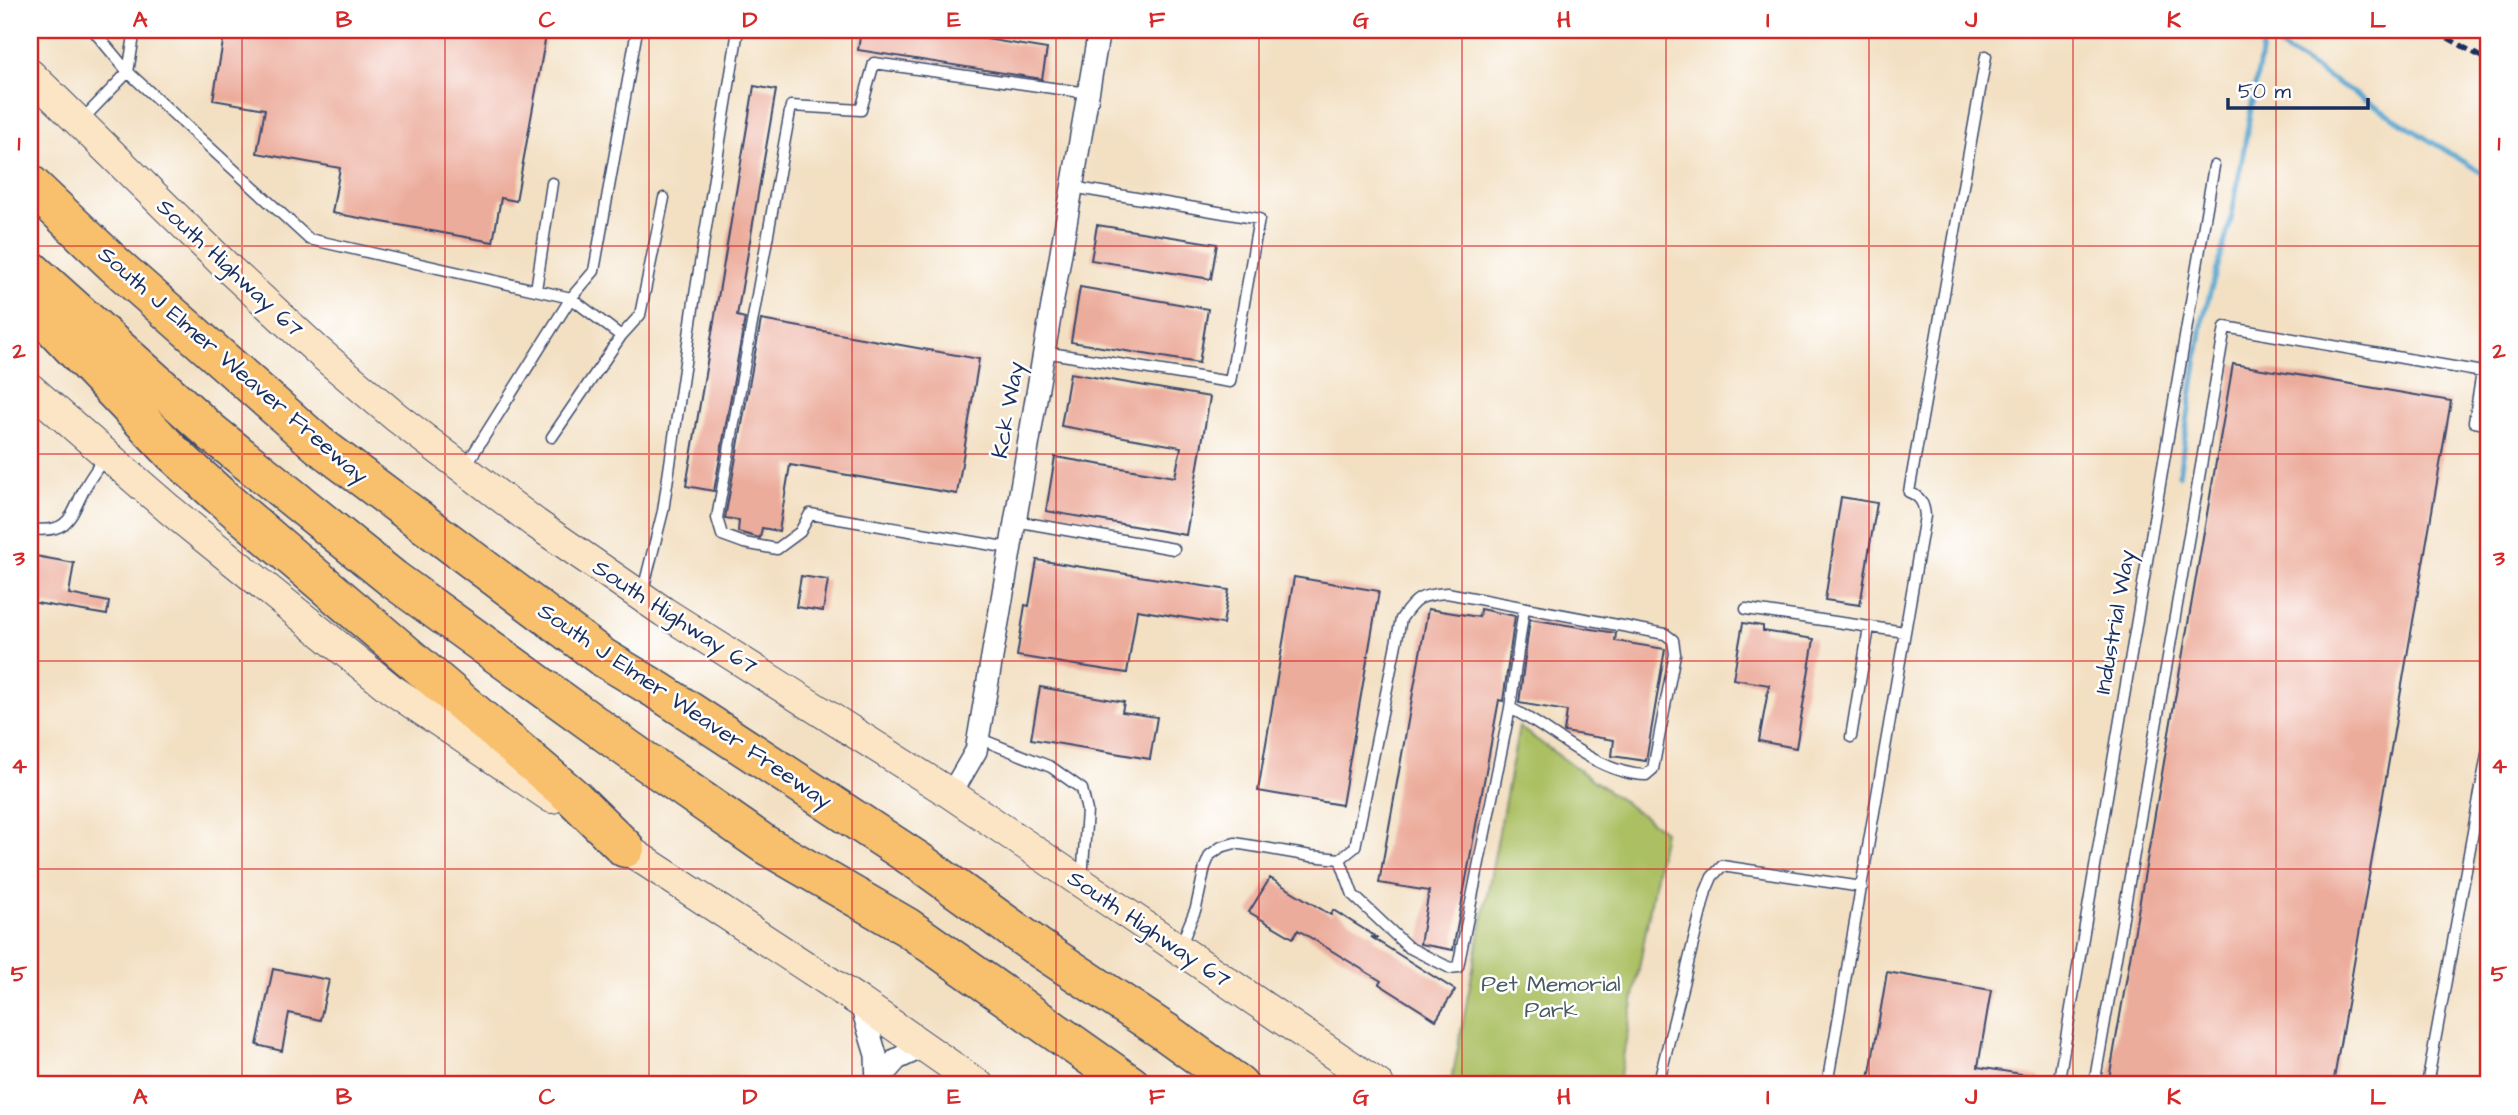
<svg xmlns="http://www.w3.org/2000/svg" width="2518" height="1115" viewBox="0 0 2518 1115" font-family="'Architects Daughter',sans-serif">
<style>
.green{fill:#acc064;stroke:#647861;stroke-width:2}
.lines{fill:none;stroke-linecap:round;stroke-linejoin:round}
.stream{stroke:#54a5cf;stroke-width:5}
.building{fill:#ecac9b}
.lane-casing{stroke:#3b4a6d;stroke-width:13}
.street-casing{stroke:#3b4a6d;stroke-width:24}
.secondary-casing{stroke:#3b4a6d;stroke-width:32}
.highway-casing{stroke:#3b4a6d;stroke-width:41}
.lane{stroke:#fff;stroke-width:10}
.street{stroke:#fff;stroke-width:21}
.secondary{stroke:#fce5c4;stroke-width:30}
.highway{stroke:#f8bf6c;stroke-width:38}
.rail{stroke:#1b2f5e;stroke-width:5;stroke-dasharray:10 5;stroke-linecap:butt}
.grid{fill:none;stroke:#d62828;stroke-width:2;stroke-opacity:0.55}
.labels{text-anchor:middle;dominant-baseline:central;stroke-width:5;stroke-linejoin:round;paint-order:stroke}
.street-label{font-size:23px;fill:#1b2f5e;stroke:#fff}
.park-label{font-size:23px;fill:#465a60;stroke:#fff}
.neatline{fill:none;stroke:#d62828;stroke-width:2.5}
.grid-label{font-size:23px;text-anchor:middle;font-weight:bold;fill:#d62828}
</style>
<rect width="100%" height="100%" fill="#fff"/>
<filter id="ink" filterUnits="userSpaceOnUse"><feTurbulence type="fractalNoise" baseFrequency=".0143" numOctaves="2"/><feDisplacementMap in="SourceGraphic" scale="14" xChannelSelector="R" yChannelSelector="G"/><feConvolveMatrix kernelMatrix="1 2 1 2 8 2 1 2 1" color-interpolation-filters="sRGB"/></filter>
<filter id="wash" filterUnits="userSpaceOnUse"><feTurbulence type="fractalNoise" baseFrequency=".00686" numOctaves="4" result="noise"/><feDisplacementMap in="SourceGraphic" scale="28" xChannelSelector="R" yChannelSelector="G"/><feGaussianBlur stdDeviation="1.57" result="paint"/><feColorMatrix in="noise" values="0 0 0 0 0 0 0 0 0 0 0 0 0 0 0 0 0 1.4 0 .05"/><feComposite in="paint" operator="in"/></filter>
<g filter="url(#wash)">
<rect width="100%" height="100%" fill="#f3e0c3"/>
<path class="green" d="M1519 727 1664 831 1618 1085H1461L1452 1079Z"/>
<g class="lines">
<path class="stream" d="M2253 30 2488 177
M2179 475 2203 318 2231 220 2264 37"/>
</g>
<g id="blocks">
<path class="building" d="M225 30H547L516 201 501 198 493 242 332 213 340 168 257 153 265 109 213 100Z
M861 30H930L1047 49 1042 79 858 50Z
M754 86 776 90 737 316 745 318 714 491 686 486Z
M1097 225 1217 244 1211 279 1091 260Z
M1080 287 1208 309 1199 363 1071 342Z
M761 320 979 359 957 494 790 465 779 531 762 528 760 538 738 532 739 520 725 518Z
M2233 364 2451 401 2333 1085H2108Z
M1070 373 1210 397 1186 535 1046 511 1055 457 1175 477 1181 447 1061 426Z
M1841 497 1877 503 1860 605 1825 600Z
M30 555 74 563 69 594 109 602 107 615 30 602Z
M1037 560 1229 590 1223 624 1137 610 1127 673 1017 656 1025 605 1029 606Z
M801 576 828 580 823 611 796 607Z
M1294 577 1379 591 1342 805 1258 791Z
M1428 609 1479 617 1480 609 1515 616 1503 701 1499 700 1453 950 1420 944 1429 891 1379 883Z
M1530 619 1616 633 1615 641 1665 649 1646 761 1612 756 1614 740 1564 732 1567 711 1519 703Z
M1743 623 1763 626V631L1814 639 1796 748 1759 741 1769 685 1733 679Z
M1040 687 1124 702 1122 712 1157 717 1150 759 1031 739Z
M1270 878 1331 915 1333 910 1378 938 1371 937 1455 990 1436 1020 1379 984 1381 981 1298 930 1293 938 1249 912Z
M273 969 329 980 320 1020 289 1013 282 1051 257 1045Z
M1887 972 1991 990 1978 1067 2040 1077 2039 1085H1868Z"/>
</g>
</g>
<g filter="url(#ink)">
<use href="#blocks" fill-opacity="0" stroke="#3b4a6d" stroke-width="2"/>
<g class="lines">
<g class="lane-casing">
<path id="lane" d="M93 30 128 72
M128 72 135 30
M81 121 128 72 309 239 571 298 621 336 640 315 664 198
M536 290 552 183
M1044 352 1230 382 1259 219 1072 187
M2482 372 2474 422 2488 425
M552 437 621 336
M465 467 571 298 594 271 637 30
M1015 521 1174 549
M30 529C72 534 70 515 87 484 92 475 99 466 105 457
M1010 548 810 514 800 532 777 549 744 543 722 535 717 518 791 106 861 110 874 63 1088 93
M642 594 663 511 695 295 738 30
M1746 609 1905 632
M1510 708 1524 608
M1851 737 1869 627
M978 738 1051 767 1082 789 1087 811 1082 880
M1180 947 1196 908 1205 867 1210 855 1221 847 1235 843 1311 856 1340 859 1355 847 1401 619C1416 597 1421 595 1447 593L1665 634 1673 640 1675 654 1653 769 1646 775C1599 775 1551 728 1510 708L1458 967 1450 968 1408 947 1353 895 1340 859
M1658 1085 1706 891 1712 877 1722 866 1862 887
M1827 1085 1925 516C1924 504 1921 497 1909 492L1986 56
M2058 1085 2214 166
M2094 1085 2225 327 2488 373
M2427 1085 2488 749"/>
</g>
<g class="street-casing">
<path id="street" d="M951 794 976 751 1099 30
M860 1002 876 1055 877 1085
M877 1082 897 1059 923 1047"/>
</g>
<g class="secondary-casing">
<path id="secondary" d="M30 74 229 269 318 351 396 417 535 523 664 612 951 794 1379 1085
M30 388 169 509 391 689 552 798
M607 836 860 1002 979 1085"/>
</g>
<g class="highway-casing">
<path id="highway" d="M30 184 114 264 319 445 602 657 657 690 918 861 1036 946 1164 1031 1239 1085
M30 269 211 432 393 579 628 749 764 844 907 927 1131 1085
M30 303 173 453 219 495 573 797 625 848"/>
</g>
<use href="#lane" class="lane"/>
<use href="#street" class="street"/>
<use href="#secondary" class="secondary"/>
<use href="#highway" class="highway"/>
<path class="rail" d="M2434 30 2488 61"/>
</g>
</g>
<path class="grid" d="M242 30V1085M445 30V1085M649 30V1085M852 30V1085M1056 30V1085M1259 30V1085M1462 30V1085M1666 30V1085M1869 30V1085M2073 30V1085M2276 30V1085M30 246H2488M30 454H2488M30 661H2488M30 869H2488"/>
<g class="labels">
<g class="street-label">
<text transform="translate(230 268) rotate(43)">South Highway 67</text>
<text transform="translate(233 365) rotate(41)">South J Elmer Weaver Freeway</text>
<text transform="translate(1008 410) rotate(-80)">Kck Way</text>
<text transform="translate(675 617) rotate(33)">South Highway 67</text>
<text transform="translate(2115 622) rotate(-80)">Industrial Way</text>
<text transform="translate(685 706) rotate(34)">South J Elmer Weaver Freeway</text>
<text transform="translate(1149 929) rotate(34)">South Highway 67</text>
</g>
<g class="park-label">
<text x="1551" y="984">Pet Memorial<tspan x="1551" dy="26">Park</tspan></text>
</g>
</g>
<rect width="2518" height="1115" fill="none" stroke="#fff" stroke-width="77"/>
<path d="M2228 98v10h140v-10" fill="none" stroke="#1b2f5e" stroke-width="3.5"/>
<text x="2238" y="98" font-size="21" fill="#1b2f5e" stroke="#ffffff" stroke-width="5" paint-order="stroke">50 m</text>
<rect x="38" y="38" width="2442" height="1038" class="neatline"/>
<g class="grid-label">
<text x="140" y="27">A</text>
<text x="344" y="27">B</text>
<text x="547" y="27">C</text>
<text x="750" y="27">D</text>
<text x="954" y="27">E</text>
<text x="1157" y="27">F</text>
<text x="1361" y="27">G</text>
<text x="1564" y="27">H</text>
<text x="1768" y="27">I</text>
<text x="1971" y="27">J</text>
<text x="2174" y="27">K</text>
<text x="2378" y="27">L</text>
<text x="19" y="150">1</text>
<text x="2499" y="150">1</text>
<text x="19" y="358">2</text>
<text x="2499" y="358">2</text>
<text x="19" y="565">3</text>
<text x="2499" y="565">3</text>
<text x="19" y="773">4</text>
<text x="2499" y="773">4</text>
<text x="19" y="981">5</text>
<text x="2499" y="981">5</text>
<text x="140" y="1104">A</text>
<text x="344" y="1104">B</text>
<text x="547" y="1104">C</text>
<text x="750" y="1104">D</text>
<text x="954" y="1104">E</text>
<text x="1157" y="1104">F</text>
<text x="1361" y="1104">G</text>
<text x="1564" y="1104">H</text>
<text x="1768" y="1104">I</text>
<text x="1971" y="1104">J</text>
<text x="2174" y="1104">K</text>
<text x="2378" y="1104">L</text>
</g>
</svg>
